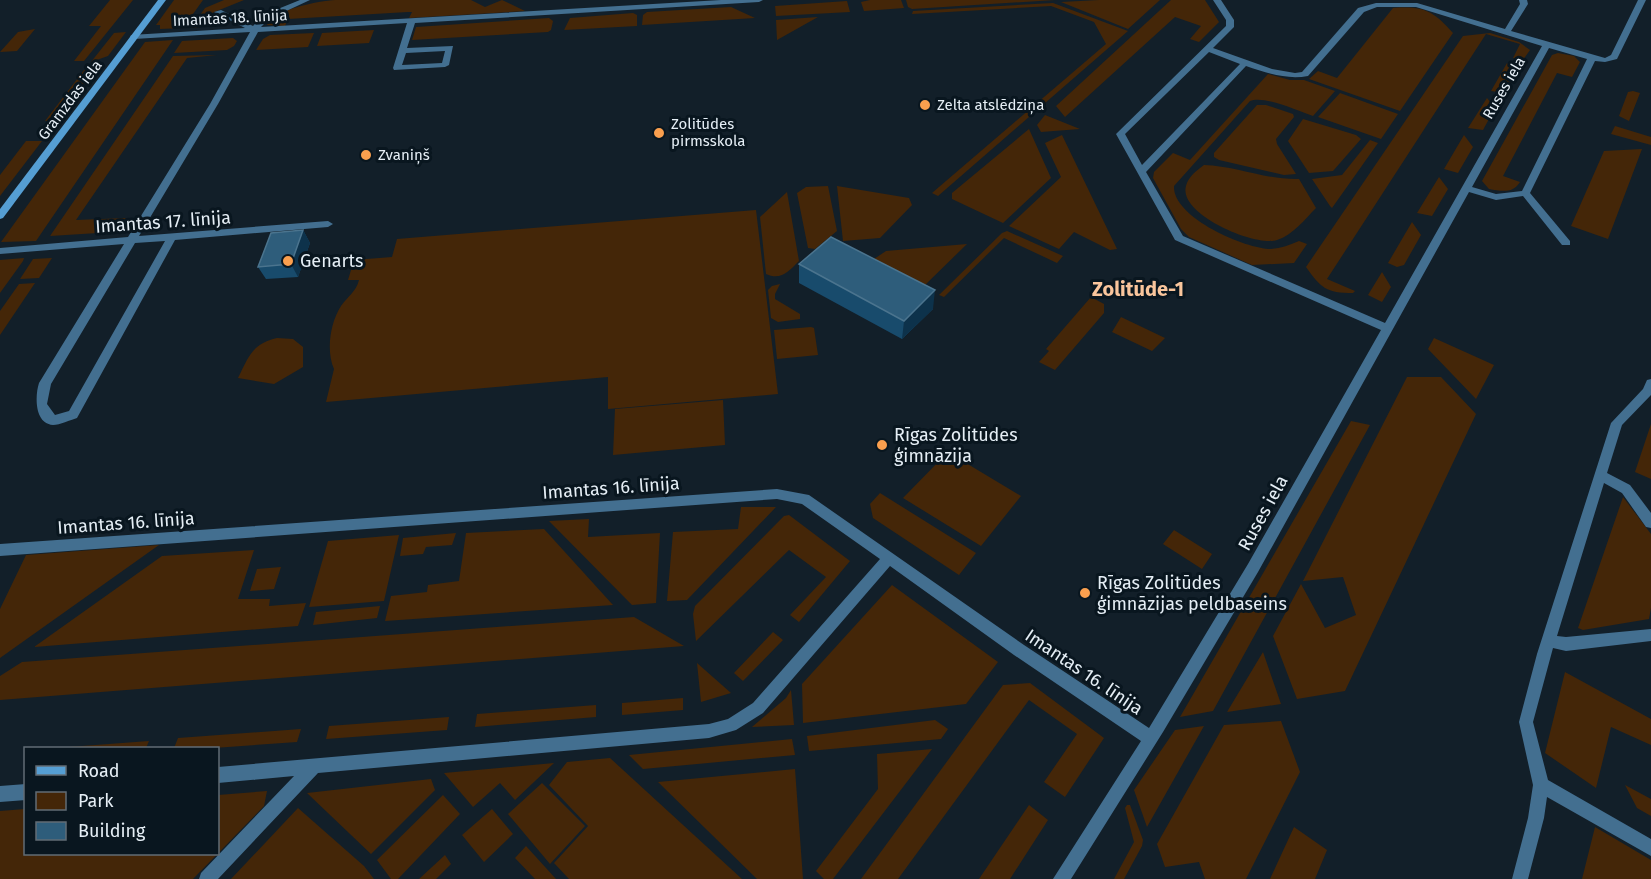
<svg xmlns="http://www.w3.org/2000/svg" width="1651" height="879" viewBox="0 0 1651 879" font-family="'Fira Sans',sans-serif">
<style>
.green{fill:#442608}
.lines{fill:none;stroke-linecap:round;stroke-linejoin:round}
.street{fill:#436f90;fill-rule:evenodd}
.secondary{fill:#559ed3;fill-rule:evenodd}
.wall{fill:#184b6c}
.shaded-wall{fill:#0d324b}
.building{fill:#2e5d7b;stroke:#4b748e;stroke-width:1.5}
.poi-dot{fill:#fa9f4e;stroke:#09161f;stroke-width:2}
.labels{text-anchor:middle;dominant-baseline:central;stroke-width:6;stroke-linejoin:round;paint-order:stroke}
.far-street-label{font-size:15px;fill:#e5eef5;stroke:#09161f}
.far-poi-label{font-size:15px;fill:#e5eef5;stroke:#09161f;text-anchor:start}
.street-label{font-size:18px;fill:#e5eef5;stroke:#09161f}
.poi-label{font-size:18px;fill:#e5eef5;stroke:#09161f;text-anchor:start}
.neighbourhood-label{font-size:20px;font-weight:bold;fill:#f9c59c;stroke:#09161f}
</style>
<rect width="100%" height="100%" fill="#121f29"/>
<path class="green" d="M110 0H133L84 61H74L101 26H89Z
M174 0H203L183 28 160 29V25H156Z
M224 0H244L207 15 221 23 230 24 191 28 205 8Z
M335 0H471L485 7 502 0 525 11 409 18 412 12H408L288 19 285 26 267 25C274 9 319 1 335 0Z
M870 0H901L904 8 864 11 861 2Z
M906 0H1055L912 9 908 7Z
M1099 0H1160L1128 29 1061 2Z
M1171 0H1205L1219 22 1199 42 1190 39 1201 26 1175 17 1065 117 1056 106Z
M847 1 850 12 776 16 775 6Z
M1053 3 1128 31 938 196 932 193 1106 44 1094 22 1051 6 912 14 913 11Z
M731 7 755 18 642 25 643 15 647 12Z
M1393 8C1425 6 1433 11 1453 33L1400 111 1309 79 1318 71 1337 78Z
M633 13 637 15V26L564 30 570 18Z
M818 17 777 40 776 20Z
M549 18 553 21 551 30 548 32 412 40 416 27Z
M35 29 17 51 0 52 18 32Z
M374 30 369 43 317 46 322 33Z
M126 32 108 56 91 62 114 33Z
M314 33 308 47 256 50 263 39 270 35Z
M1490 33 1519 42 1530 50 1523 60 1513 58 1520 44 1486 34 1327 279 1355 291 1353 293C1326 293 1321 288 1306 267L1463 36Z
M233 38 237 41 234 46 227 50 174 53 182 41Z
M173 40 36 241 1 242 145 42Z
M1558 53 1574 56 1580 62 1572 77 1557 73 1503 176 1520 182C1513 194 1501 191 1489 189L1482 181 1552 55Z
M217 55 187 58 76 220 127 218 124 224 114 232 50 236 173 56Z
M1507 63 1516 73 1504 93 1491 91Z
M84 70 91 72 92 76 59 120 45 121Z
M1268 74 1290 80H1304L1335 91 1313 116C1298 111 1264 95 1250 101L1174 186C1172 217 1245 249 1271 249 1281 248 1290 245 1299 241L1307 244 1294 263 1252 265 1189 237 1181 229 1153 178 1154 172 1173 153 1190 160Z
M1633 91 1640 93 1629 121 1619 116 1628 92Z
M1340 93 1398 114 1381 139 1318 117Z
M1487 98 1495 108 1483 130 1468 128Z
M1257 105H1266L1293 114 1294 117 1276 139 1277 144 1296 174 1284 175 1219 160 1214 157V153Z
M1045 115 1080 129 1041 132 1037 125Z
M1303 119 1356 135 1361 139 1333 171 1309 173 1288 141Z
M1615 126 1651 137V145L1611 134Z
M1029 129 1051 178 1003 223 952 199V193Z
M1062 135 1117 249 1110 250 1074 232 1059 249 1009 226 1061 177 1045 143Z
M1464 135 1473 147 1458 173 1444 169Z
M1370 140 1378 143 1332 208 1330 206 1312 179 1342 175Z
M26 141H42L0 196V175Z
M1642 149 1608 239 1571 226 1604 151Z
M1204 165C1236 166 1266 180 1299 179L1316 208C1305 219 1293 235 1277 240 1255 247 1178 214 1186 186 1188 177 1197 170 1204 165Z
M1439 177 1448 189 1432 216 1417 213Z
M828 186 837 231 815 249 808 248 797 193 806 187Z
M837 186 909 198 912 205 880 238 843 241Z
M787 192 799 261C789 271 781 281 766 274L760 217Z
M756 210 778 394 608 409V377L326 402 334 369C326 351 330 323 341 306 348 296 356 292 359 280H348L354 260 392 257 397 239Z
M1412 222 1421 235 1404 265 1397 267 1388 263Z
M1007 231 1063 256 1057 263 1004 238 944 297 939 295 1002 233Z
M967 244 924 286 874 259 886 251Z
M24 258 23 261 0 293V260Z
M52 258 39 278 20 279 33 259Z
M1382 272 1391 287 1382 302 1368 295Z
M35 283 0 335V311L19 284Z
M780 284 775 294V299L800 314V319L778 322 771 318 768 290 772 286Z
M1091 297 1104 304V313L1055 370 1039 362 1049 351 1046 349Z
M1121 317 1165 338 1152 351 1112 332Z
M811 327 814 328 818 355 777 359 774 330Z
M277 338 293 339 303 347V367L274 384 238 378C249 356 252 344 277 338Z
M1434 338 1494 365 1476 399 1428 349Z
M1407 377H1441L1476 414 1345 691 1297 699 1273 636 1301 584 1325 628 1356 615 1343 577 1303 581Z
M723 400 725 445 613 455 615 409Z
M1351 421 1370 425 1213 711 1180 717Z
M1651 424V479L1635 472Z
M951 454 1021 496 981 546 903 498 945 455Z
M880 493 976 553 959 575 873 518 870 504Z
M1623 497 1651 534V608L1649 619 1583 630 1578 628Z
M741 507H776L687 600 667 601 673 532 738 529Z
M789 515 850 561 799 622 790 615 826 577 789 550 696 641 693 614 695 606 784 516Z
M589 519 588 537 660 533 656 603 632 605 549 521Z
M544 529 613 605 385 621 391 596 427 592 428 585 459 581 466 533Z
M1174 530 1212 554 1202 569 1163 544Z
M456 533 452 545 426 547 423 554 400 556 403 538Z
M399 535 384 601 309 607 328 541Z
M159 545 0 658V609L26 555Z
M254 550 238 599H270L269 606 306 603 298 626 34 647 162 556Z
M281 567 274 589 250 591 257 569Z
M892 585 998 662 966 704 803 723 802 684Z
M380 606 377 618 313 625 316 612Z
M634 617 684 646 0 700V676L22 662Z
M773 632 783 640 743 681 734 673Z
M1263 652 1281 704 1227 712Z
M697 663 731 693 701 702Z
M1565 672 1651 719V745L1611 727 1596 788 1545 753Z
M1030 683 1104 738 1065 797 1044 782 1077 734 1029 700 898 879H861L1003 685Z
M791 690 794 725 752 727 786 698Z
M683 698V710L622 715V703Z
M596 705V717L475 727 477 714Z
M449 717 447 730 326 739 329 726Z
M935 720 948 729 941 739 809 751 807 736Z
M1281 721 1300 772 1246 879H1205L1199 862 1165 867 1157 844 1224 725Z
M1204 726 1147 827 1134 790 1175 730Z
M301 729 297 742 214 748H174L178 738Z
M792 739 795 755 643 769 629 755Z
M149 741 146 748H55Z
M932 749 833 879H824L816 871 878 789 877 754Z
M610 758 742 879H569L554 863 588 826 549 785 567 762Z
M554 763 515 800 500 783 473 807 444 773Z
M795 769 803 879H757L658 782Z
M431 779 435 790 371 854 307 793Z
M542 783 585 826 550 864 508 814Z
M1625 785 1651 799V816L1637 808Z
M267 791 264 806 193 879H0V811L25 809 26 854H218V795Z
M443 795 460 814 398 879H391L377 860Z
M1029 805 1048 820 1010 879H979Z
M1127 805H1130L1143 840 1142 846 1124 879H1114L1134 842 1125 808Z
M298 808 364 866 374 879H231Z
M492 809 513 834 484 862 462 835Z
M1294 827 1327 850 1315 879H1270Z
M1595 827 1651 860V879H1582Z
M526 846 556 879H535L515 858Z
M445 855 451 864 436 879H419Z"/>
<g class="lines">
<path class="street" d="M300 0H310L269 19 261 27 721 0H763L759 2 415 23 407 48 453 46 449 65 445 67 394 70 393 68 407 23 258 32 218 104 139 236 328 221 333 224 328 227 175 240 77 418C70 420 60 425 53 425 34 424 35 395 39 383L124 244 0 254V248L128 237 210 104 250 32 134 39 130 37 131 35 245 28 214 12 221 10 253 26 263 15ZM445 51 442 63 402 65 406 53ZM165 241 69 411 55 415 47 404 51 384 135 243Z
M1213 0H1221L1234 20V27L1213 48 1272 69 1295 73 1302 72 1358 8 1376 3H1417L1505 29 1520 4 1519 0H1527L1528 4 1511 31 1605 58 1611 55 1638 0H1646L1617 59 1605 62 1595 61 1530 193 1570 241V245H1562L1523 196 1496 200 1469 192 1258 572 1163 732 1071 879H1053L1141 741 1014 655 890 566 763 713 736 730 709 738 318 773 218 879H199L201 873 294 776 218 783V767L709 724 728 719 753 703 880 559 802 504 777 499 0 556V544L777 489 809 495 1024 645 1149 728 1248 564 1381 330 1175 240 1116 134 1226 26V20ZM1377 7H1416L1542 46 1385 323 1183 236 1146 172 1246 66C1266 73 1287 80 1308 76L1364 12ZM1549 48 1587 59 1522 191 1496 194 1472 187ZM1209 52 1240 64 1142 165 1125 134Z
M1651 379V395L1622 425 1607 473 1630 485 1651 513V528L1646 527 1622 493 1604 483 1557 636 1566 637 1651 629V641L1566 651 1553 648 1533 722 1548 780 1651 839V856L1547 797 1544 818 1528 879H1512L1528 818 1533 785 1519 722 1537 654 1611 423 1643 389 1647 380Z
M26 784V800L0 802V786Z"/>
<path class="secondary" d="M158 0H166L3 218 0 219V209Z"/>
</g>
<path class="wall" d="M303 230 310 243 298 277 266 279 258 267Z
M799 264 933 309 902 339 799 283Z"/>
<path class="shaded-wall" d="M303 230 310 243 298 277 291 264Z
M935 290 933 309 902 339 904 321Z"/>
<path class="building" d="M303 230 291 264 258 267 271 233Z
M831 237 935 290 904 321 799 264Z"/>
<g class="poi-dot">
<circle cx="925" cy="105" r="6"/>
<circle cx="659" cy="133" r="6"/>
<circle cx="366" cy="155" r="6"/>
<circle cx="288" cy="261" r="6"/>
<circle cx="882" cy="445" r="6"/>
<circle cx="1085" cy="593" r="6"/>
</g>
<g class="labels">
<g class="far-street-label">
<text transform="translate(230 18) rotate(-3)">Imantas 18. līnija</text>
<text transform="translate(1504 88) rotate(-60)">Ruses iela</text>
<text transform="translate(70 100) rotate(-53)">Gramzdas iela</text>
</g>
<g class="far-poi-label">
<text x="937" y="105">Zelta atslēdziņa</text>
<text x="671" y="124">Zolitūdes<tspan x="671" dy="17">pirmsskola</tspan></text>
<text x="378" y="155">Zvaniņš</text>
</g>
<g class="street-label">
<text transform="translate(163 222) rotate(-4)">Imantas 17. līnija</text>
<text transform="translate(611 488) rotate(-4)">Imantas 16. līnija</text>
<text transform="translate(1263 513) rotate(-61)">Ruses iela</text>
<text transform="translate(126 523) rotate(-4)">Imantas 16. līnija</text>
<text transform="translate(1084 672) rotate(34)">Imantas 16. līnija</text>
</g>
<g class="poi-label">
<text x="300" y="261">Genarts</text>
<text x="894" y="435">Rīgas Zolitūdes<tspan x="894" dy="21">ģimnāzija</tspan></text>
<text x="1097" y="583">Rīgas Zolitūdes<tspan x="1097" dy="21">ģimnāzijas peldbaseins</tspan></text>
</g>
<g class="neighbourhood-label">
<text x="1138" y="289">Zolitūde-1</text>
</g>
</g>
<rect x="24" y="747" width="195" height="108" fill="#09161f" stroke="#616c75" stroke-width="1.5"/>
<rect x="36" y="766" width="30" height="9" fill="#559ed3" stroke="#616c75" stroke-width="1.5"/>
<text x="78" y="777" font-size="18" fill="#e5eef5">Road</text>
<rect x="36" y="792" width="30" height="18" fill="#442608" stroke="#616c75" stroke-width="1.5"/>
<text x="78" y="807" font-size="18" fill="#e5eef5">Park</text>
<rect x="36" y="822" width="30" height="18" fill="#2e5d7b" stroke="#616c75" stroke-width="1.5"/>
<text x="78" y="837" font-size="18" fill="#e5eef5">Building</text>
</svg>
